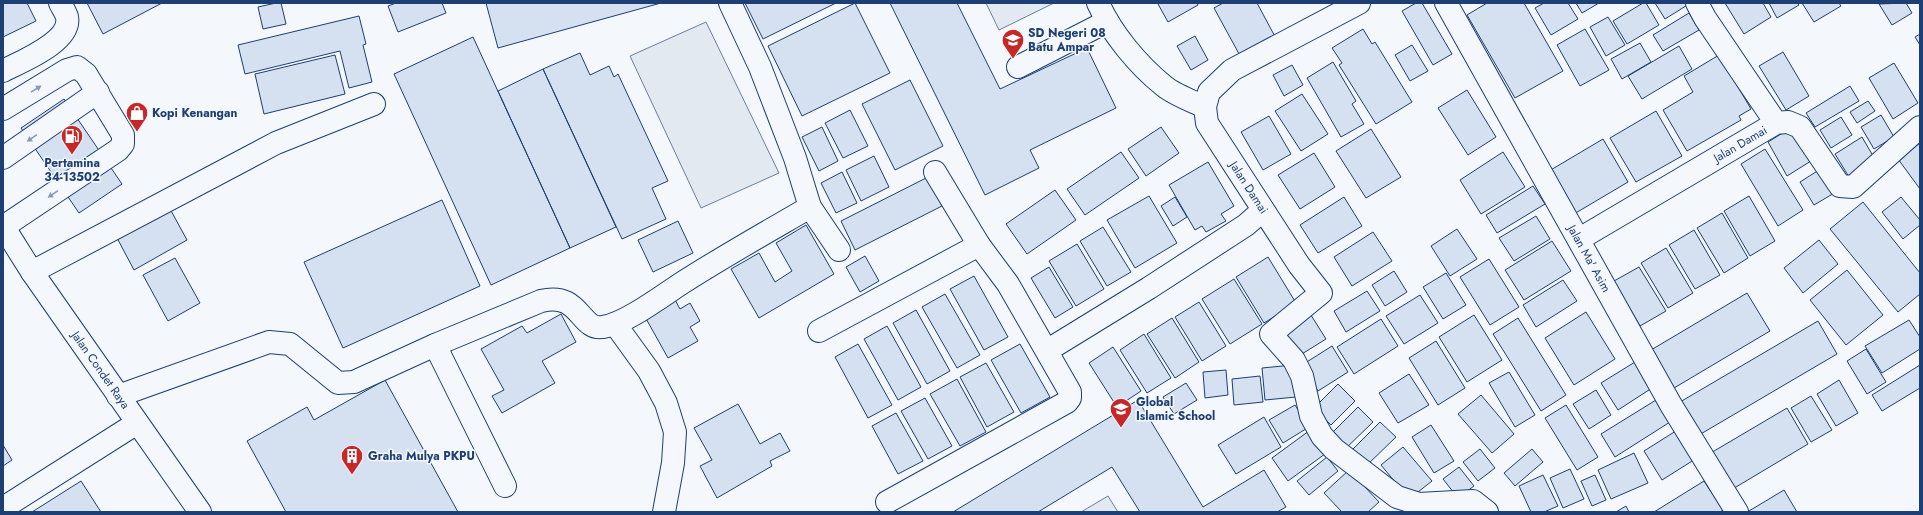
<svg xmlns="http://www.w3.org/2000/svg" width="1923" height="515" viewBox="0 0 1923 515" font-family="Jost,sans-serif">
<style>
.green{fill:#e3e9f0;stroke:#687fa3}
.building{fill:#d5e0f0;stroke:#1d3f73}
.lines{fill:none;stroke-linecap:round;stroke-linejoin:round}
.minor-casing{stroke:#1d3f73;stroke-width:24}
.minor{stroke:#f4f7fb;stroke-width:22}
.oneway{fill:#889bb7}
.labels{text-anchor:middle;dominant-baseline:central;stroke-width:3;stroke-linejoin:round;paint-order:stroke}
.poi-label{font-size:12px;font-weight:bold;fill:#1d3f73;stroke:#f4f7fb;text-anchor:start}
.street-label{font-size:12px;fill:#1d3f73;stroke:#f4f7fb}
</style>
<rect width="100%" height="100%" fill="#f4f7fb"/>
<path class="green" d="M986 3H1054L999 30Z
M706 22 779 173 701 208 630 56Z
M1108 496 1118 512H1081Z"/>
<path class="building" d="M3 3H27L36 21 3 37Z
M87 3H162L103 34Z
M276 3H281L286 24 263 29 258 7Z
M396 3H442L446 13 398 32 388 6Z
M486 3H661L498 48Z
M745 3H836L763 39Z
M855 3 890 73 802 116 768 46Z
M890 3H957L1000 89 1087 48 1116 108 1030 150 1039 168 985 195Z
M1160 3H1197L1198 5 1168 22 1158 4Z
M1223 3H1257L1279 44 1244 63 1214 8Z
M1416 3H1422L1452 54 1433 65 1402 11Z
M1487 3H1524L1563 71 1515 98 1467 15Z
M1544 3H1568L1578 19 1551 35 1535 8Z
M1576 3H1599L1582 13Z
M1643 3H1646L1659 25 1627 44 1613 21Z
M1655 3H1689V4L1665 19Z
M1725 3H1763L1771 17 1744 34Z
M1769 3H1797L1799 5 1777 18Z
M1802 3H1839L1841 6 1814 22Z
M1906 3 1912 13 1892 25 1879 4Z
M1689 13 1699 30 1663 51 1653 35Z
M359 16 366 44 363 45 372 82 349 88 340 51 245 74 238 45Z
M1608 17 1625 45 1606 56 1590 27Z
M1363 29 1372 44 1375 42 1412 102 1376 124 1339 65 1342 63 1332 48Z
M1585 29 1609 70 1580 86 1557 45Z
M1920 34V45L1915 37Z
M1195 36 1208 60 1191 70 1177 46Z
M473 37 570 248 491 285 394 74Z
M1640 43 1651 62 1622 79 1611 59Z
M1412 45 1428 71 1410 81 1395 55Z
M1679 46 1692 69 1642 99 1628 76Z
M1783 52 1809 96 1786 110 1759 66Z
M580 53 590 75 609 66 614 77 618 74 668 181 652 188 666 219 622 239 543 69Z
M335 55 345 94 264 114 255 74Z
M1719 55 1751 109 1739 116 1741 120 1687 151 1663 110 1693 92 1684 76Z
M1333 62 1356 101 1352 104 1364 124 1341 137 1307 78Z
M1894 63 1918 103 1893 119 1869 78Z
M1292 65 1303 85 1284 96 1273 75Z
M543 69 616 227 570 248 498 91Z
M910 80 943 146 895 170 862 104Z
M1850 86 1859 101 1815 127 1806 113Z
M1467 90 1496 137 1468 155 1438 108Z
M1302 94 1328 134 1301 151 1275 111Z
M64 99 122 184 79 213 21 128Z
M1868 101 1875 111 1857 123 1850 112Z
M850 110 868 146 843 158 825 123Z
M1656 111 1682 156 1636 182 1610 138Z
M1881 115 1894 137 1874 149 1861 127Z
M1269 116 1291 154 1263 170 1241 132Z
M1841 117 1852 135 1831 148 1820 130Z
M822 127 838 161 819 171 802 137Z
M1161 127 1179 153 1146 176 1128 149Z
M1791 128 1811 161 1787 176 1768 142Z
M1371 129 1401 177 1366 198 1336 151Z
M1862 137 1876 161 1849 177 1835 154Z
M1603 139 1628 182 1574 214 1549 171Z
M1920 143V189L1898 159Z
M1765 149 1803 210 1778 226 1741 164Z
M1121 152 1139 178 1085 215 1067 189Z
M1503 152 1525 187 1481 214 1460 180Z
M1314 153 1335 187 1300 209 1278 175Z
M874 156 889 187 861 201 846 170Z
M1208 162 1234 206 1221 214 1226 221 1206 232 1202 226 1195 230 1169 185Z
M1822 168 1836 192 1814 205 1800 182Z
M842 172 857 203 836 213 821 183Z
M928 177 942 206 855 250 841 221Z
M1533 186 1545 204 1497 233 1486 215Z
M1055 190 1076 220 1027 254 1006 224Z
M1149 196 1177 243 1135 268 1107 220Z
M1749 196 1775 241 1750 256 1724 211Z
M1175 197 1187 217 1173 226 1161 206Z
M1344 197 1362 226 1318 253 1300 225Z
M1901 197 1920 220V225L1903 239 1882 212Z
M442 200 480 286 343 348 304 262Z
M1863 202 1920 273V294L1898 312 1830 229Z
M169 207 187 240 134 270 116 236Z
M1722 213 1748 258 1724 273 1697 228Z
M1536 216 1550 239 1514 261 1499 238Z
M678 221 693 253 653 272 638 240Z
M806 225 834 274 759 318 731 269 759 253 775 282 792 271 776 243Z
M1103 227 1131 272 1107 286 1080 241Z
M1457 229 1477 259 1450 276 1431 246Z
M1694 230 1720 275 1695 289 1669 245Z
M1373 232 1392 261 1352 286 1334 257Z
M1819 240 1838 264 1803 293 1784 268Z
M1552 241 1571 271 1524 300 1505 270Z
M1077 244 1104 289 1076 306 1049 261Z
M1666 248 1693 293 1668 308 1641 263Z
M865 256 879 281 860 292 846 267Z
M1268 257 1296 303 1264 323 1236 277Z
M175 258 200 303 168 321 143 275Z
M1489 259 1519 307 1490 325 1460 277Z
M1049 267 1073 307 1055 318 1031 278Z
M1639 267 1666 311 1640 326 1614 281Z
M1847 270 1883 315 1846 345 1810 300Z
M1394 271 1407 292 1385 306 1372 285Z
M1446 273 1466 305 1443 319 1423 287Z
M974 276 1008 337 984 350 950 289Z
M1234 279 1262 324 1230 344 1202 299Z
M1563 280 1577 301 1536 327 1523 305Z
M1367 291 1380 311 1346 332 1334 311Z
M1747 293 1770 331 1674 388 1651 350Z
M945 294 980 355 957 368 922 307Z
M1420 295 1438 323 1404 344 1386 316Z
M674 298 680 309 690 303 700 321 690 327 698 341 668 358 644 315Z
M1199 302 1226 346 1202 361 1175 317Z
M916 310 950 371 927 384 893 323Z
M1309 312 1326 339 1297 357 1280 330Z
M1586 312 1615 359 1574 385 1545 338Z
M561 314 576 342 542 361 555 383 502 413 492 396 504 390 481 349 522 326 527 333Z
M1474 315 1502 360 1467 382 1439 337Z
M1172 318 1199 362 1175 378 1147 334Z
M1518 318 1566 395 1541 411 1493 334Z
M1381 319 1398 346 1354 374 1337 347Z
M1909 320 1920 337V349L1882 373 1865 346Z
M1818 321 1837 354 1699 435 1680 402Z
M887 326 921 387 898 400 864 339Z
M1144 334 1171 378 1147 393 1120 350Z
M1436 341 1465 388 1438 405 1409 358Z
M858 344 892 405 868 418 835 357Z
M1020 344 1050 397 1021 413 991 360Z
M1332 346 1348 372 1318 391 1302 365Z
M1113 347 1141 391 1117 407 1089 363Z
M1866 349 1886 382 1867 394 1847 361Z
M1635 362 1652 388 1618 410 1601 383Z
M986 363 1014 412 987 427 960 377Z
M1293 365 1296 397 1265 400 1262 368Z
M1920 365V388L1882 411 1872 395Z
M1226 370 1228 395 1205 398 1203 372Z
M1509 372 1535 415 1515 427 1489 383Z
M1409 374 1429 405 1398 423 1379 393Z
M1260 376 1263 402 1234 405 1232 379Z
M957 379 986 432 960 446 930 394Z
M385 380 458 512H286L247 441 307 407 314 420Z
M1839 380 1858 413 1836 426 1817 394Z
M1186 383 1197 400 1174 414 1163 397Z
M1338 384 1355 401 1331 425 1314 408Z
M1596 390 1611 415 1589 429 1573 404Z
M1481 395 1514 434 1492 453 1458 414Z
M1811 396 1832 430 1811 442 1791 408Z
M925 398 952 446 928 459 901 411Z
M1138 400 1203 507 1264 470 1286 507 1277 512H1140L1112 467 1038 512H953Z
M1656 400 1670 422 1615 457 1601 434Z
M738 404 760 444 780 433 790 451 770 461 772 466 717 498 700 466 712 460 694 428Z
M1295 405 1309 427 1283 443 1269 420Z
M1566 405 1598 457 1577 470 1545 418Z
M1358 407 1373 422 1344 450 1329 436Z
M1787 408 1808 444 1731 490 1709 454Z
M896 413 923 461 898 474 872 426Z
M1264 417 1281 447 1236 474 1218 445Z
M1380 422 1396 437 1366 466 1351 451Z
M1431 425 1454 461 1434 473 1412 437Z
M1313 428 1329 451 1288 481 1272 458Z
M1679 429 1697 458 1662 480 1644 451Z
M3 445 12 460 3 466Z
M1403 447 1432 481 1409 499 1381 465Z
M1480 449 1495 468 1478 481 1463 462Z
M1532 449 1543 462 1515 486 1504 473Z
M1634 453 1648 483 1611 499 1598 470Z
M1327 457 1338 471 1309 495 1297 481Z
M1459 467 1474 486 1458 498 1443 479Z
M1570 469 1584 499 1563 508 1550 478Z
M1349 470 1379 502 1368 512H1342L1324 493Z
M1543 475 1558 506 1544 512H1531L1519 486Z
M1595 475 1606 500 1592 506 1581 481Z
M81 481 101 512H32Z
M1704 481 1723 510 1720 512H1654Z
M1784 490 1797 512H1749V511Z
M1626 506 1629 512H1616Z"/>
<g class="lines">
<g class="minor-casing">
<g id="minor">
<path d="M730 3 760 67 795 158 810 207 839 250"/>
<path d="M1098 3C1112 34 1138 65 1164 86 1175 95 1192 101 1205 107"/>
<path id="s1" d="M1359 3 1232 70 1209 92 1205 107 1207 123 1299 265 1321 293 1271 334 1294 360 1302 376 1311 416 1322 436 1334 449 1397 497 1419 504 1473 501 1487 512"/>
<path id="s2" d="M1446 3 1671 405 1737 512"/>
<path d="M1697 3 1705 18 1776 123"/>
<path d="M1018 67 1106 22"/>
<path d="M3 71C20 62 72 42 67 17 66 13 62 7 60 3"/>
<path d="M3 109 67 70 77 67 86 74 123 135V144L118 150 3 227"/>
<path d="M3 158 98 92"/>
<path id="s3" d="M3 226 32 272 200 512"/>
<path id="s4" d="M1581 238 1776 123 1788 122 1800 127 1840 186 1853 187 1920 127"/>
<path d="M32 272 276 143 374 104"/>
<path d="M615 324 649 371 666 403 675 432 673 463 664 512"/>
<path d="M819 331 979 245"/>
<path d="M435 345 505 486"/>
<path d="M1048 350 1149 288 1246 225 1263 210"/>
<path d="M118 396 269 342 290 344 338 383 354 382 435 345 541 301C581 291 579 331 603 327 625 324 662 296 682 283 724 256 767 232 810 207"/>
<path d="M887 502 1067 402 1070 398V392L1008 284 979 245 935 172"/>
<path d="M3 508 137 423"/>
</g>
</g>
<use href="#minor" class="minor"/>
</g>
<defs><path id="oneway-solid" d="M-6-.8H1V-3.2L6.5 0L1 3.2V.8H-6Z"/></defs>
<g class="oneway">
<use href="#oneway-solid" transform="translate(36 89) rotate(-32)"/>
<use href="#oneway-solid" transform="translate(32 138) rotate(145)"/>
<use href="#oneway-solid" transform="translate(53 194) rotate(146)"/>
</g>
<defs>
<g id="school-pin" transform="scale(1.15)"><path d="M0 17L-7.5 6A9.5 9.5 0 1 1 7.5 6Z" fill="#c62828" stroke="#f4f7fb"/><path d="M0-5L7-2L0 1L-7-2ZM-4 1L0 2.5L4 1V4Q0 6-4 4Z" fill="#fff"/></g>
<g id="shop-pin" transform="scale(1.15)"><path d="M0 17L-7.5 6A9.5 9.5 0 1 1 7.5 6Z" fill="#c62828" stroke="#f4f7fb"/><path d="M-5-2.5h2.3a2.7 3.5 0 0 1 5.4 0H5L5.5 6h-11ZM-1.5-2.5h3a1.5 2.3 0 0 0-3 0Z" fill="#fff"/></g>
<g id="fuel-pin" transform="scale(1.15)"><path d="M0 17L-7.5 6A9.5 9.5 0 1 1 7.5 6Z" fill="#c62828" stroke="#f4f7fb"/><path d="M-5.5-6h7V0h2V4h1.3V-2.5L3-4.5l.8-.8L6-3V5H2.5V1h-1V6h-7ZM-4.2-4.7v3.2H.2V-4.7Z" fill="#fff"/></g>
<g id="building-pin" transform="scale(1.15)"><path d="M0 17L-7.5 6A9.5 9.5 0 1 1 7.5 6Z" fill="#c62828" stroke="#f4f7fb"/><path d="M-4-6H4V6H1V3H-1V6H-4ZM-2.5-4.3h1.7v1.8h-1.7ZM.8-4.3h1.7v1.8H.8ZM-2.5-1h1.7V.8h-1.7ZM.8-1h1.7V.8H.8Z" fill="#fff"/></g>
</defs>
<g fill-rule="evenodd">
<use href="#school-pin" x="1013" y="40"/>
<use href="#shop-pin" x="137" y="113"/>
<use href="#fuel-pin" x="72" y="136"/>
<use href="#school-pin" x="1121" y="409"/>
<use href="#building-pin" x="352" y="456"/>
</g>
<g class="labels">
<g class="poi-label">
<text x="1028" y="33">SD Negeri 08<tspan x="1028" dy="14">Batu Ampar</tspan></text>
<text x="152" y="113">Kopi Kenangan</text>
<text x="72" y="163" text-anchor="middle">Pertamina<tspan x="72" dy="14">34-13502</tspan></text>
<text x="1136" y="402">Global<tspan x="1136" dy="14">Islamic School</tspan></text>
<text x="368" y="456">Graha Mulya PKPU</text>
</g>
<g class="street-label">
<text stroke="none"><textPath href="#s4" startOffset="185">Jalan Damai</textPath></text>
<text stroke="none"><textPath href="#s1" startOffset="284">Jalan Damai</textPath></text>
<text stroke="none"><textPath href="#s2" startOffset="293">Jalan Ma' Asim</textPath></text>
<text stroke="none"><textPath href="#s3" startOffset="174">Jalan Condet Raya</textPath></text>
</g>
</g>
<rect width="1923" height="515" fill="none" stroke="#1d3f73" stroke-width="8"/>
</svg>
